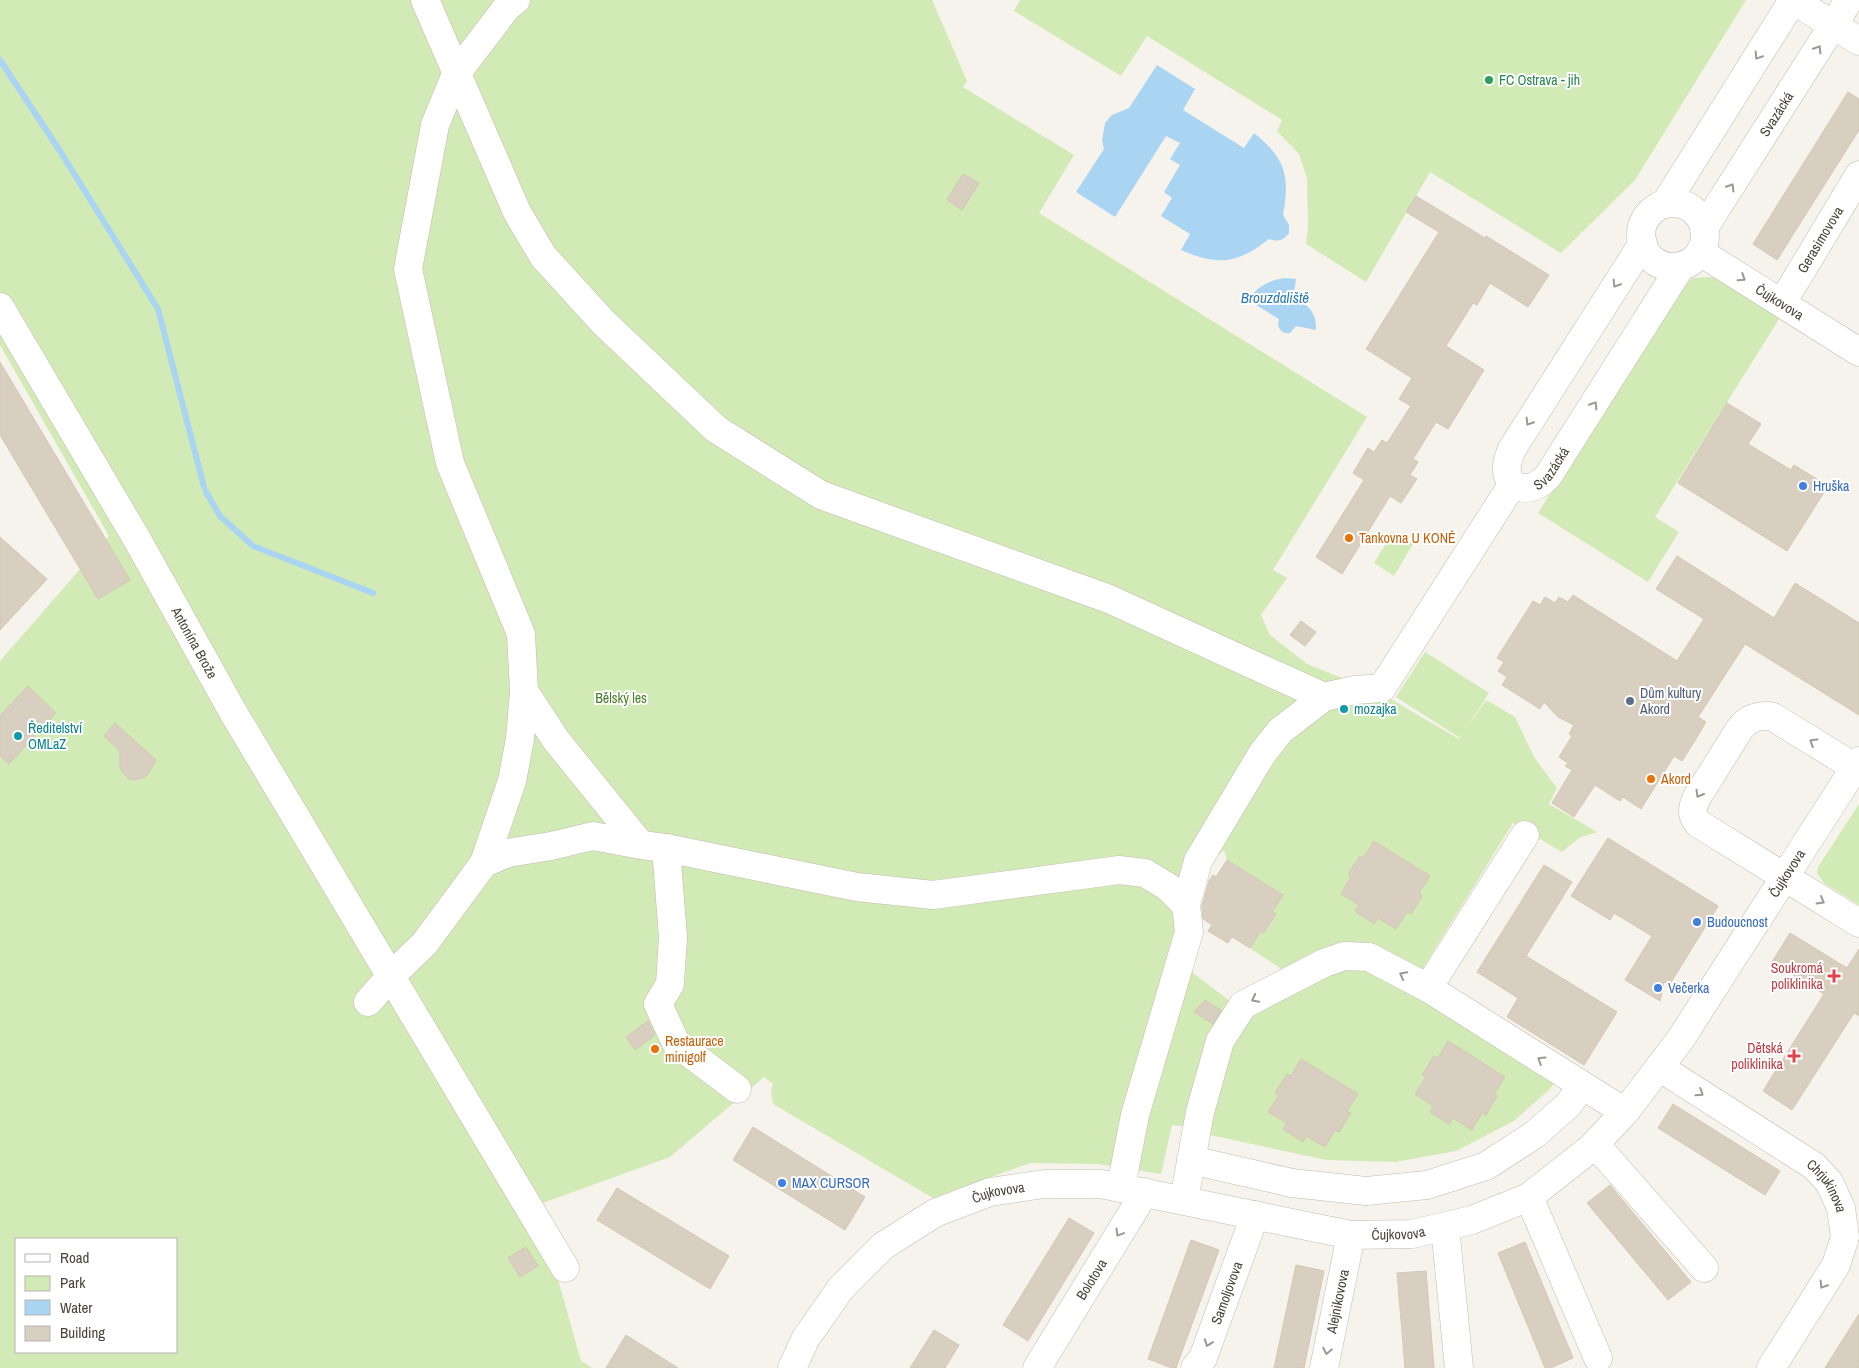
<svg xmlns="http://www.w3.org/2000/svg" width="1859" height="1368" viewBox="0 0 1859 1368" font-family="'Archivo Narrow',sans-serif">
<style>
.green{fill:#d2eab5;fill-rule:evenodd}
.water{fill:#a9d4f2}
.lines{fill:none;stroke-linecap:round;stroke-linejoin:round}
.stream{stroke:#a9d4f2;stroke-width:6}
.building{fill:#d8cfc1;stroke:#d3c7b4}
.minor-casing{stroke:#c2bbae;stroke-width:29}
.minor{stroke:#fff;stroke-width:28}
.oneway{stroke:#9c9892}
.leisure-dot{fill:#2e9e5b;stroke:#fff;stroke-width:2}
.shop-dot{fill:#3f7fe0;stroke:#fff;stroke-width:2}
.food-dot{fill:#e8710a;stroke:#fff;stroke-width:2}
.service-dot{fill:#5c6f8a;stroke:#fff;stroke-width:2}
.culture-dot{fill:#0f9aa8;stroke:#fff;stroke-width:2}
.health-dot{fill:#e0444e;stroke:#fff;stroke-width:2}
.labels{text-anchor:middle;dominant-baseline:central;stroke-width:4;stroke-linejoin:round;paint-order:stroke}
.leisure-label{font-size:14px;fill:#27864d;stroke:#fff;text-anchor:start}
.street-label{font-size:14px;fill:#4b4439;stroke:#fff}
.shop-label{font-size:14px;fill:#366cbe;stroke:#fff;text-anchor:start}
.food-label{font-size:14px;fill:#c56008;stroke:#fff;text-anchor:start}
.service-label{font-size:14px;fill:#4e5e75;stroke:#fff;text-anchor:start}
.park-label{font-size:14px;fill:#4a7f2a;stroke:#fff}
.culture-label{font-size:14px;fill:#0d838f;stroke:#fff;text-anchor:start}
.health-label{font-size:14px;fill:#be3a42;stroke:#fff;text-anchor:end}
.water-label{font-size:15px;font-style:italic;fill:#2e7ab2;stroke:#fff}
</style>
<rect width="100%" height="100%" fill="#f6f3ec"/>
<path class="green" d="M0 0H932L967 81 963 87 1074 155 1039 213 1367 417 1273 570 1287 578 1261 615 1270 635 1307 664 1382 694 1459 739 1486 700 1515 717 1534 757 1557 788 1549 804 1597 832 1579 838 1562 852 1513 823 1415 981 1561 1073 1550 1089 1514 1121 1456 1151 1395 1162 1326 1160 1196 1132 1220 1041 1243 1005 1295 978 1250 948 1261 931 1265 933 1276 915 1272 912 1283 895 1227 860 1224 850 1203 870 1186 926 1184 966 1235 1005 1217 1038 1192 1127 1172 1125 1161 1174 1098 1164 1030 1163 933 1198 773 1104 771 1091 773 1084 764 1077 670 1157 537 1205 581 1361 592 1368H0V661L109 536 0 345ZM16 1239H176V1352H16Z
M1020 0H1746L1635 180 1561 253 1430 172 1366 282 1306 244 1308 228 1307 178 1299 154 1277 131 1282 120 1147 36 1121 76 1014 11Z
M1709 277 1723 280 1781 316 1655 517 1679 532 1648 582 1538 513 1681 287 1693 278Z
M1393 532 1413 544 1394 576 1374 563Z
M1425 652 1489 693 1460 738 1396 697Z
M1859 804V905L1824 883 1817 873 1818 867Z"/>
<path class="water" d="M1157 65 1195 89 1183 110 1244 148 1254 133C1286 159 1290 176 1283 215L1289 225V233C1283 241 1278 242 1269 239 1237 264 1218 266 1181 250L1190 234 1161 216 1172 198 1164 192 1180 165 1170 159 1180 143 1166 136 1115 217 1076 192 1104 149 1102 141 1105 123 1112 115 1129 108Z
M1285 278 1296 279 1293 299C1308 303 1317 313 1316 330L1296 326 1290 333H1285C1279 330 1277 326 1279 319L1248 300C1257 287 1269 280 1285 278Z"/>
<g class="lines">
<path class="stream" d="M0 60 60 151 158 309 204 487
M206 492 220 516 253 546 373 593"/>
</g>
<path class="building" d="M1848 92 1859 99V130L1777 260 1753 244Z
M963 174 979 183 962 210 947 200Z
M1416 196 1485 238 1486 236 1549 275 1528 307 1490 283 1477 305 1473 303 1446 346 1484 370 1448 429 1436 422 1413 459 1418 462 1410 475 1417 479 1401 503 1390 496 1342 574 1316 557 1364 480 1353 473 1368 448 1374 452 1382 440 1387 443 1411 406 1399 399 1412 378 1366 349 1439 232 1406 212Z
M0 362 130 580 98 599 0 435Z
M1727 403 1761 424 1748 444 1791 470 1794 465 1828 486 1787 551 1678 483Z
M0 537 47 579 0 630Z
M1677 556 1774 618 1795 583 1859 623V715L1745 644 1698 717 1706 722 1694 742 1682 761 1674 756 1641 809 1623 797 1620 801 1595 785 1574 817 1552 803 1572 770 1565 766 1568 763 1559 757 1572 736 1569 734 1574 725 1558 717 1544 702 1540 709 1502 685 1507 677 1498 671 1504 662 1497 658 1533 601 1540 605 1545 597 1555 603 1559 597 1568 602 1573 595 1677 661 1704 619 1656 589Z
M1301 621 1316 632 1305 646 1290 635Z
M28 686 56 713 9 764 0 756V716Z
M115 723 156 760 149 773 145 777 134 780 129 779 122 772 120 767V751L104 736Z
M1608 838 1718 906 1670 984 1664 982 1660 1001 1625 980 1652 936 1614 913 1610 920 1571 896Z
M1374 841 1430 876 1419 893 1422 896 1411 914 1407 912 1396 929 1378 918 1374 924 1355 911 1359 905 1341 894 1351 876 1348 874 1360 856 1363 858Z
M1227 860 1283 895 1272 912 1276 914 1264 933 1261 931 1250 948 1232 937 1228 943 1208 931 1212 925 1203 919 1202 906 1209 881 1213 875 1216 877Z
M1544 865 1572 882 1526 956 1617 1012 1584 1065 1507 1017 1518 998 1477 972Z
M1790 933 1847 968 1859 949V1016L1854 1013 1792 1110 1763 1091 1824 994 1772 962Z
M1205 1000 1221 1010 1213 1024 1194 1012Z
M648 1021 655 1035 635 1050 626 1037Z
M1448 1041 1505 1077 1494 1094 1497 1096 1486 1115 1482 1113 1472 1130 1453 1118 1449 1124 1430 1112 1433 1106 1415 1094 1426 1077 1422 1075 1434 1056 1438 1058Z
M1301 1059 1358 1094 1347 1111 1351 1113 1339 1132 1335 1130 1325 1147 1306 1136 1303 1142 1283 1129 1287 1123 1268 1112 1279 1095 1275 1093 1287 1074 1291 1076Z
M1673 1104 1780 1171 1765 1195 1658 1128Z
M753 1127 865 1197 845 1230 733 1160Z
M1610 1185 1691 1282 1668 1300 1587 1203Z
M617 1188 729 1256 710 1289 597 1220Z
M1069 1218 1094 1233 1028 1341 1003 1325Z
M1191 1240 1219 1250 1176 1368H1172L1148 1359Z
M1525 1242 1573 1358 1551 1368H1545L1498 1253Z
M526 1247 538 1266 520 1277 508 1258Z
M1296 1265 1324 1271 1307 1353 1304 1368H1274Z
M1426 1271 1434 1368H1405L1397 1273Z
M1859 1314V1368H1825Z
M934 1330 959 1345 945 1368H910Z
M626 1335 678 1368H606Z"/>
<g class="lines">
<g class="minor-casing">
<g id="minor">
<path d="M425 0 517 212 543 256 603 322 716 429 821 495 1109 599 1324 697"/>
<path d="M1793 0 1859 41"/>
<circle cx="1673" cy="235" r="32"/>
<path d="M1665 204 1793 0"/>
<path id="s1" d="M1704 228 1849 0"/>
<path id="s2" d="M1643 243 1512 449C1506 463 1504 472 1512 485 1527 491 1537 488 1548 476L1681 266"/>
<path id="s3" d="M1700 252 1859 352"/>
<path id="s4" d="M1782 303 1859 175"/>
<path id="s5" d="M0 307 138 541 233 712 565 1268"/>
<path d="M524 691 556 740 641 845 666 848"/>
<path d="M1859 770 1773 717C1760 714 1747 718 1739 730L1696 799C1692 809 1691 816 1699 824L1859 923"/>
<path d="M484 863 508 853 551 846 593 836 641 845"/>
<path d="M1428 988 1525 835"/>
<path d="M368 1002 391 976 425 943 484 863 512 781 520 739 524 691 521 634 450 463 408 269 435 125 456 74 507 7 516 0"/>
<path id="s6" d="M1659 1067 1814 1166 1829 1182 1841 1208 1845 1237 1836 1265 1771 1368"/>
<path d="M737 1089 676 1043 658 1004 670 984 673 937 666 848 857 887 933 895 1119 870 1145 873 1168 887 1186 905"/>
<path d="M1595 1144 1704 1268"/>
<path d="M1191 1160 1292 1183 1366 1191 1427 1185 1486 1166 1534 1135 1568 1105 1582 1086"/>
<path d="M1121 1187 1135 1115 1189 932 1186 905 1198 861 1262 754 1280 731 1324 697 1355 690 1382 688 1512 485"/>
<path d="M1529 1197 1598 1358"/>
<path d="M1184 1200 1200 1112 1220 1041 1243 1005 1324 963 1344 956 1369 957 1428 988 1625 1112"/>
<path d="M1445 1227 1459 1368"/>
<path id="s7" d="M792 1368 806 1338 841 1288 883 1246 935 1213 990 1192 1044 1184H1101L1351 1235 1412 1234 1472 1220 1529 1197 1591 1148 1625 1112 1680 1040 1859 761"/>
<path id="s8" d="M1037 1368 1145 1192"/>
<path id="s9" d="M1195 1368 1203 1358 1255 1215"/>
<path id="s10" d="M1324 1368 1351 1235"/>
</g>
</g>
<use href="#minor" class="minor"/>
</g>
<defs><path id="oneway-chevron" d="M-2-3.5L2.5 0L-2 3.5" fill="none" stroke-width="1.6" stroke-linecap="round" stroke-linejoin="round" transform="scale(1.25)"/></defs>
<g class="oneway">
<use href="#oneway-chevron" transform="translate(1818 49) rotate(-58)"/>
<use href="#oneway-chevron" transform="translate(1758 56) rotate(122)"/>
<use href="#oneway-chevron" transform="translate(1731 187) rotate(-58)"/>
<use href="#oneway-chevron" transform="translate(1742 278) rotate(33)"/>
<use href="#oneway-chevron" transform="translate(1616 284) rotate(122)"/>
<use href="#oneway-chevron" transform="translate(1594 405) rotate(-58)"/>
<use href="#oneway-chevron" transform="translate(1529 422) rotate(122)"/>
<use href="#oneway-chevron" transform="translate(1813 742) rotate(-148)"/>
<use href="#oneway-chevron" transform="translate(1699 794) rotate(120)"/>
<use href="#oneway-chevron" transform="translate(1821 901) rotate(30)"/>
<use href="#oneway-chevron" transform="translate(1403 975) rotate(-152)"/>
<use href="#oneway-chevron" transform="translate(1255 999) rotate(153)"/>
<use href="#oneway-chevron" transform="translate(1541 1060) rotate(-148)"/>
<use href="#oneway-chevron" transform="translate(1700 1093) rotate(33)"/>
<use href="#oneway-chevron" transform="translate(1119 1233) rotate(121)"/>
<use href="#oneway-chevron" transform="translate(1823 1285) rotate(122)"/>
<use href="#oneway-chevron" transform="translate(1208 1343) rotate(110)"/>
<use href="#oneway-chevron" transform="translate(1327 1351) rotate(101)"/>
</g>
<circle class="leisure-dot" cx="1489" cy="80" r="5"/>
<g class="shop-dot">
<circle cx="1803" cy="486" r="5"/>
<circle cx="1697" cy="922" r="5"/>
<circle cx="1658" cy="988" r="5"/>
<circle cx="782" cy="1183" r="5"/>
</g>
<g class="food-dot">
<circle cx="1349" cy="538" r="5"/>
<circle cx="1651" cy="779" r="5"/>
<circle cx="655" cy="1049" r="5"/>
</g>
<circle class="service-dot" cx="1630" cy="701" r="5"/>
<g class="culture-dot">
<circle cx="1344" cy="709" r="5"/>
<circle cx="18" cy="736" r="5"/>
</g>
<g class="health-dot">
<path d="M1831.5 968.5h5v5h5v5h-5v5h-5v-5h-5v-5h5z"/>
<path d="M1791.5 1048.5h5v5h5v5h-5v5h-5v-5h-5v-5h5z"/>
</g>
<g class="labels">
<g class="leisure-label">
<text x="1499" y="80">FC Ostrava - jih</text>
</g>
<g class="street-label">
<text stroke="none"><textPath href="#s1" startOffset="135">Svazácká</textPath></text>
<text stroke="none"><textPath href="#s4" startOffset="74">Gerasimovova</textPath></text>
<text stroke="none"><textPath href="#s3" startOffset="94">Čujkovova</textPath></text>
<text stroke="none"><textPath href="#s2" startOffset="330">Svazácká</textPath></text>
<text stroke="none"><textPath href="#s5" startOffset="388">Antonína Brože</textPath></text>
<text stroke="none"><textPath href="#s7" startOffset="1242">Čujkovova</textPath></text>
<text stroke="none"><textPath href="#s6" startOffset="208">Chrjukinova</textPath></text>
<text stroke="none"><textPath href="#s7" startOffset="282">Čujkovova</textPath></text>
<text stroke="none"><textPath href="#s7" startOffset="688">Čujkovova</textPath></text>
<text stroke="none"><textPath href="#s8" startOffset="104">Bolotova</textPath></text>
<text stroke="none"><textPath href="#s9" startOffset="82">Samoljovova</textPath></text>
<text stroke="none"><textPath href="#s10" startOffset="68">Alejnikovova</textPath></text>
</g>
<g class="shop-label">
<text x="1813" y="486">Hruška</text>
<text x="1707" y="922">Budoucnost</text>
<text x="1668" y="988">Večerka</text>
<text x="792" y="1183">MAX CURSOR</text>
</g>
<g class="food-label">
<text x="1359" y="538">Tankovna U KONĚ</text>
<text x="1661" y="779">Akord</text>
<text x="665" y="1041">Restaurace<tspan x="665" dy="16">minigolf</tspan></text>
</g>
<g class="service-label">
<text x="1640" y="693">Dům kultury<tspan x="1640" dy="16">Akord</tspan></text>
</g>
<g class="park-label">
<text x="621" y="698">Bělský les</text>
</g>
<g class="culture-label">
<text x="1354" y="709">mozajka</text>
<text x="28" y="728">Ředitelství<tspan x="28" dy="16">OMLaZ</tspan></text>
</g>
<g class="health-label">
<text x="1823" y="968">Soukromá<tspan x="1823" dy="16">poliklinika</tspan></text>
<text x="1783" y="1048">Dětská<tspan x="1783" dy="16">poliklinika</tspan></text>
</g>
<g class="water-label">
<text x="1275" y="297">Brouzdaliště</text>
</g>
</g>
<rect x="15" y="1238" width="162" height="115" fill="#ffffff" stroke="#b7b4b0"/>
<rect x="25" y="1254" width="25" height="8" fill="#ffffff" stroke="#b7b4b0"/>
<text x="60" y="1263" font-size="15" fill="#4b4439">Road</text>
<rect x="25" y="1276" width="25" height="15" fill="#d2eab5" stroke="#b7b4b0"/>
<text x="60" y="1288" font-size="15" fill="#4b4439">Park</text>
<rect x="25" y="1300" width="25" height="15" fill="#a9d4f2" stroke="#b7b4b0"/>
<text x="60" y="1313" font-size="15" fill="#4b4439">Water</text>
<rect x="25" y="1326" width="25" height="15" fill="#d8cfc1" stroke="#b7b4b0"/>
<text x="60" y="1338" font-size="15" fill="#4b4439">Building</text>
</svg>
